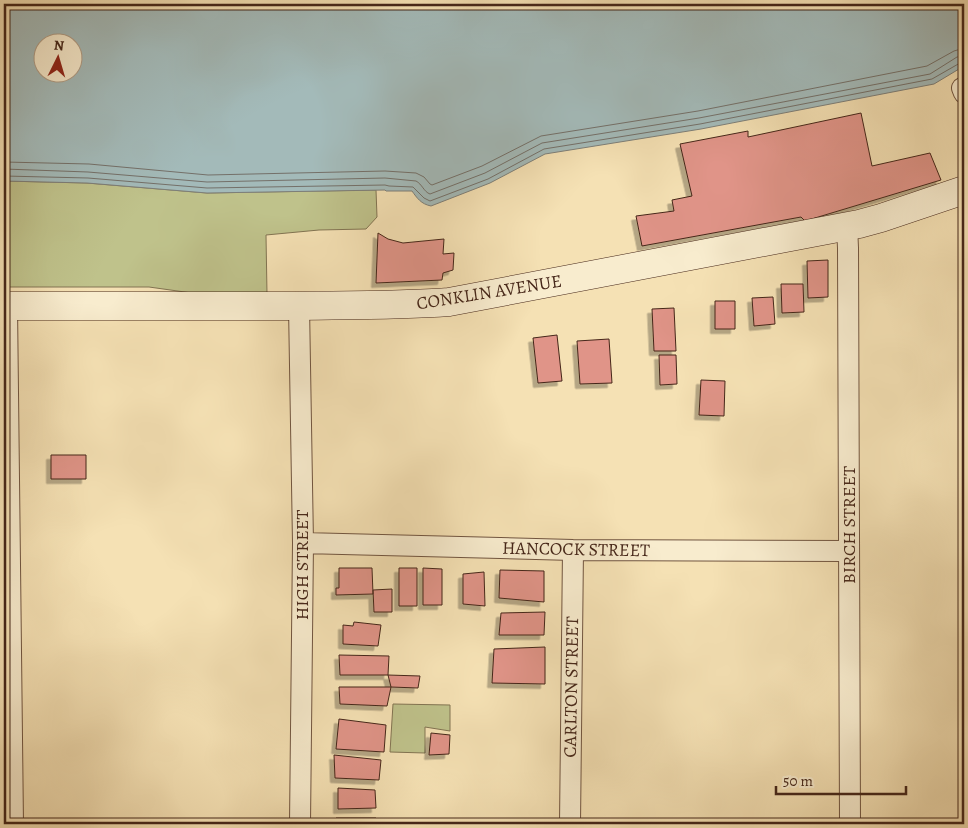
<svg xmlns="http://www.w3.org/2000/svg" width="968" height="828" viewBox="0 0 968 828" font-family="Alegreya,serif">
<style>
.green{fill:#bfc28b;stroke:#827452}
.water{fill:#a3bab9;stroke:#7d7f79;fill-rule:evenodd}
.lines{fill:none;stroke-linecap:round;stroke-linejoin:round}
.shore{stroke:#747069;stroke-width:1}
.building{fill:#e09488;stroke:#452619;filter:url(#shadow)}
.minor-casing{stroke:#715540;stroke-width:22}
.secondary-casing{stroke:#452619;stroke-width:29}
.minor{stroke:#f8ecce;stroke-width:20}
.secondary{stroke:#f8ecce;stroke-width:28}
.labels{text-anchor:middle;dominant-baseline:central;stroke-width:4.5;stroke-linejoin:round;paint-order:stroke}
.street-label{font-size:18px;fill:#452619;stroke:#f8ecce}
</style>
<defs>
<filter id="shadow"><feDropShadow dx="-4.5" dy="4.5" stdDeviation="0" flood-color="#0004"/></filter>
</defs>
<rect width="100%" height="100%" fill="#f5e1b4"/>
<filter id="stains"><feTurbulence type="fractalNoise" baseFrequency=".004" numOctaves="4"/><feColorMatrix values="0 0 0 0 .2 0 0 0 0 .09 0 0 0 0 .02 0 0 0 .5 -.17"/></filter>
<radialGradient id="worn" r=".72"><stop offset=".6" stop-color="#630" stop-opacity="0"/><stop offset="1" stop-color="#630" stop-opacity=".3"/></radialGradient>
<path class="green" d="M4 181 87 183 207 193 376 190 377 217 366 229 319 230 266 235 267 294H199L149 287H4Z
M393 704 450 705V731L425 727V753L390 752Z"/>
<path class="water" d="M4 4H964V66L934 84 701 129 545 154 490 183 431 206C421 204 417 198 412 191H386L385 190 207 193 87 183 4 181ZM42 42H72V72H42Z"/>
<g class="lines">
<path class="shore" d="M4 162 89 164 208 175 385 171 416 173 424 177 430 184 432 185 482 166 541 136 698 111 927 66 954 51 964 48
M4 169 88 172 207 182 385 178 416 181C422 184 424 192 430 194L485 173 542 143 699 118 930 74 957 57 964 56
M4 176 88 178 207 188 385 185 389 186 413 187 424 198 430 201 488 179 544 149 700 124 932 79 960 63 964 62"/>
</g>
<path class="building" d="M861 113 872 166 930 153 941 180 805 221 801 217 642 246 636 216 674 211 672 200 692 196 680 144 748 131V137Z
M378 233 388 239 403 243 444 239 443 254 454 253 453 270 443 273 442 280 376 283Z
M828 260V297L808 298 807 261Z
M781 284H803L804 312 782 313Z
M773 297 775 324 754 326 752 298Z
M715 301H735V329H715Z
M674 308 676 351H654L652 309Z
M557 335 562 381 538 383 533 338Z
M609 339 612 383 580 384 577 341Z
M659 355H676L677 384 660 385Z
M701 380 725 381 724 416 699 415Z
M51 455H86V479H51Z
M339 568H372L373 594 336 595V588H339Z
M399 568H417V606H399Z
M423 568 442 569V605H423Z
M500 570 544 571V602L499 598Z
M484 572 485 606 463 604V574Z
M392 589V612H374L373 590Z
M545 612 544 635H499L501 613Z
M354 622 381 625 378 646 343 644V625L353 626Z
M545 647V684L492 683 494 649Z
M339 655 389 656 388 675H340Z
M388 675 420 676 418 688 391 687Z
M339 687H391L387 706 340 704Z
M339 719 386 725 384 752 336 749Z
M431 733 450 735 449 754 429 755Z
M334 755 381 760 379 780 335 778Z
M338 788 375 790 376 808 338 809Z
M336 818H376V824H336Z"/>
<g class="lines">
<g class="minor-casing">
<path id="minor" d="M962 88 964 93
M847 226 848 248 850 824
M7 306 13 824
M299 306 303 543 300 824
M303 543 573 550 849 551
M570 824 573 550"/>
</g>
<g class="secondary-casing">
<path id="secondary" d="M4 306C98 306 192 306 286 306 340 305 395 306 449 302L859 224 881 218 964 190"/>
</g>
<use href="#minor" class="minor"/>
<use href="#secondary" class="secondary"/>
</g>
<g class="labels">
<g class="street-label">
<text transform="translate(489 292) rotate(-9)">CONKLIN AVENUE</text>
<text transform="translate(849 525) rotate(-90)">BIRCH STREET</text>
<text transform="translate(576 549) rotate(1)">HANCOCK STREET</text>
<text transform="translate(302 565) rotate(-90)">HIGH STREET</text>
<text transform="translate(571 687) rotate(-89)">CARLTON STREET</text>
</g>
</g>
<rect width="968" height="828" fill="none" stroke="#f5e1b4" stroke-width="20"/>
<rect x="5" y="5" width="958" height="818" fill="none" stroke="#452619" stroke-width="2.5"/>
<rect x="10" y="10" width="948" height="808" fill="none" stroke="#452619"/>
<g transform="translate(58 58) rotate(5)"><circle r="24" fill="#f8ecce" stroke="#b09d86"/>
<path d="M0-4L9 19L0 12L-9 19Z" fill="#8f2418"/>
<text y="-8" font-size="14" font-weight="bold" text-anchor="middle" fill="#452619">N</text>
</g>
<path d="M776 786v8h130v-8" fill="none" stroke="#452619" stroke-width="2.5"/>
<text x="783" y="786" font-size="15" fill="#452619" stroke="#f8ecce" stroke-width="4" paint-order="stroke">50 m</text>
<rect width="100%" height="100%" filter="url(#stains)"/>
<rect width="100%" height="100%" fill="url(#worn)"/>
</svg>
